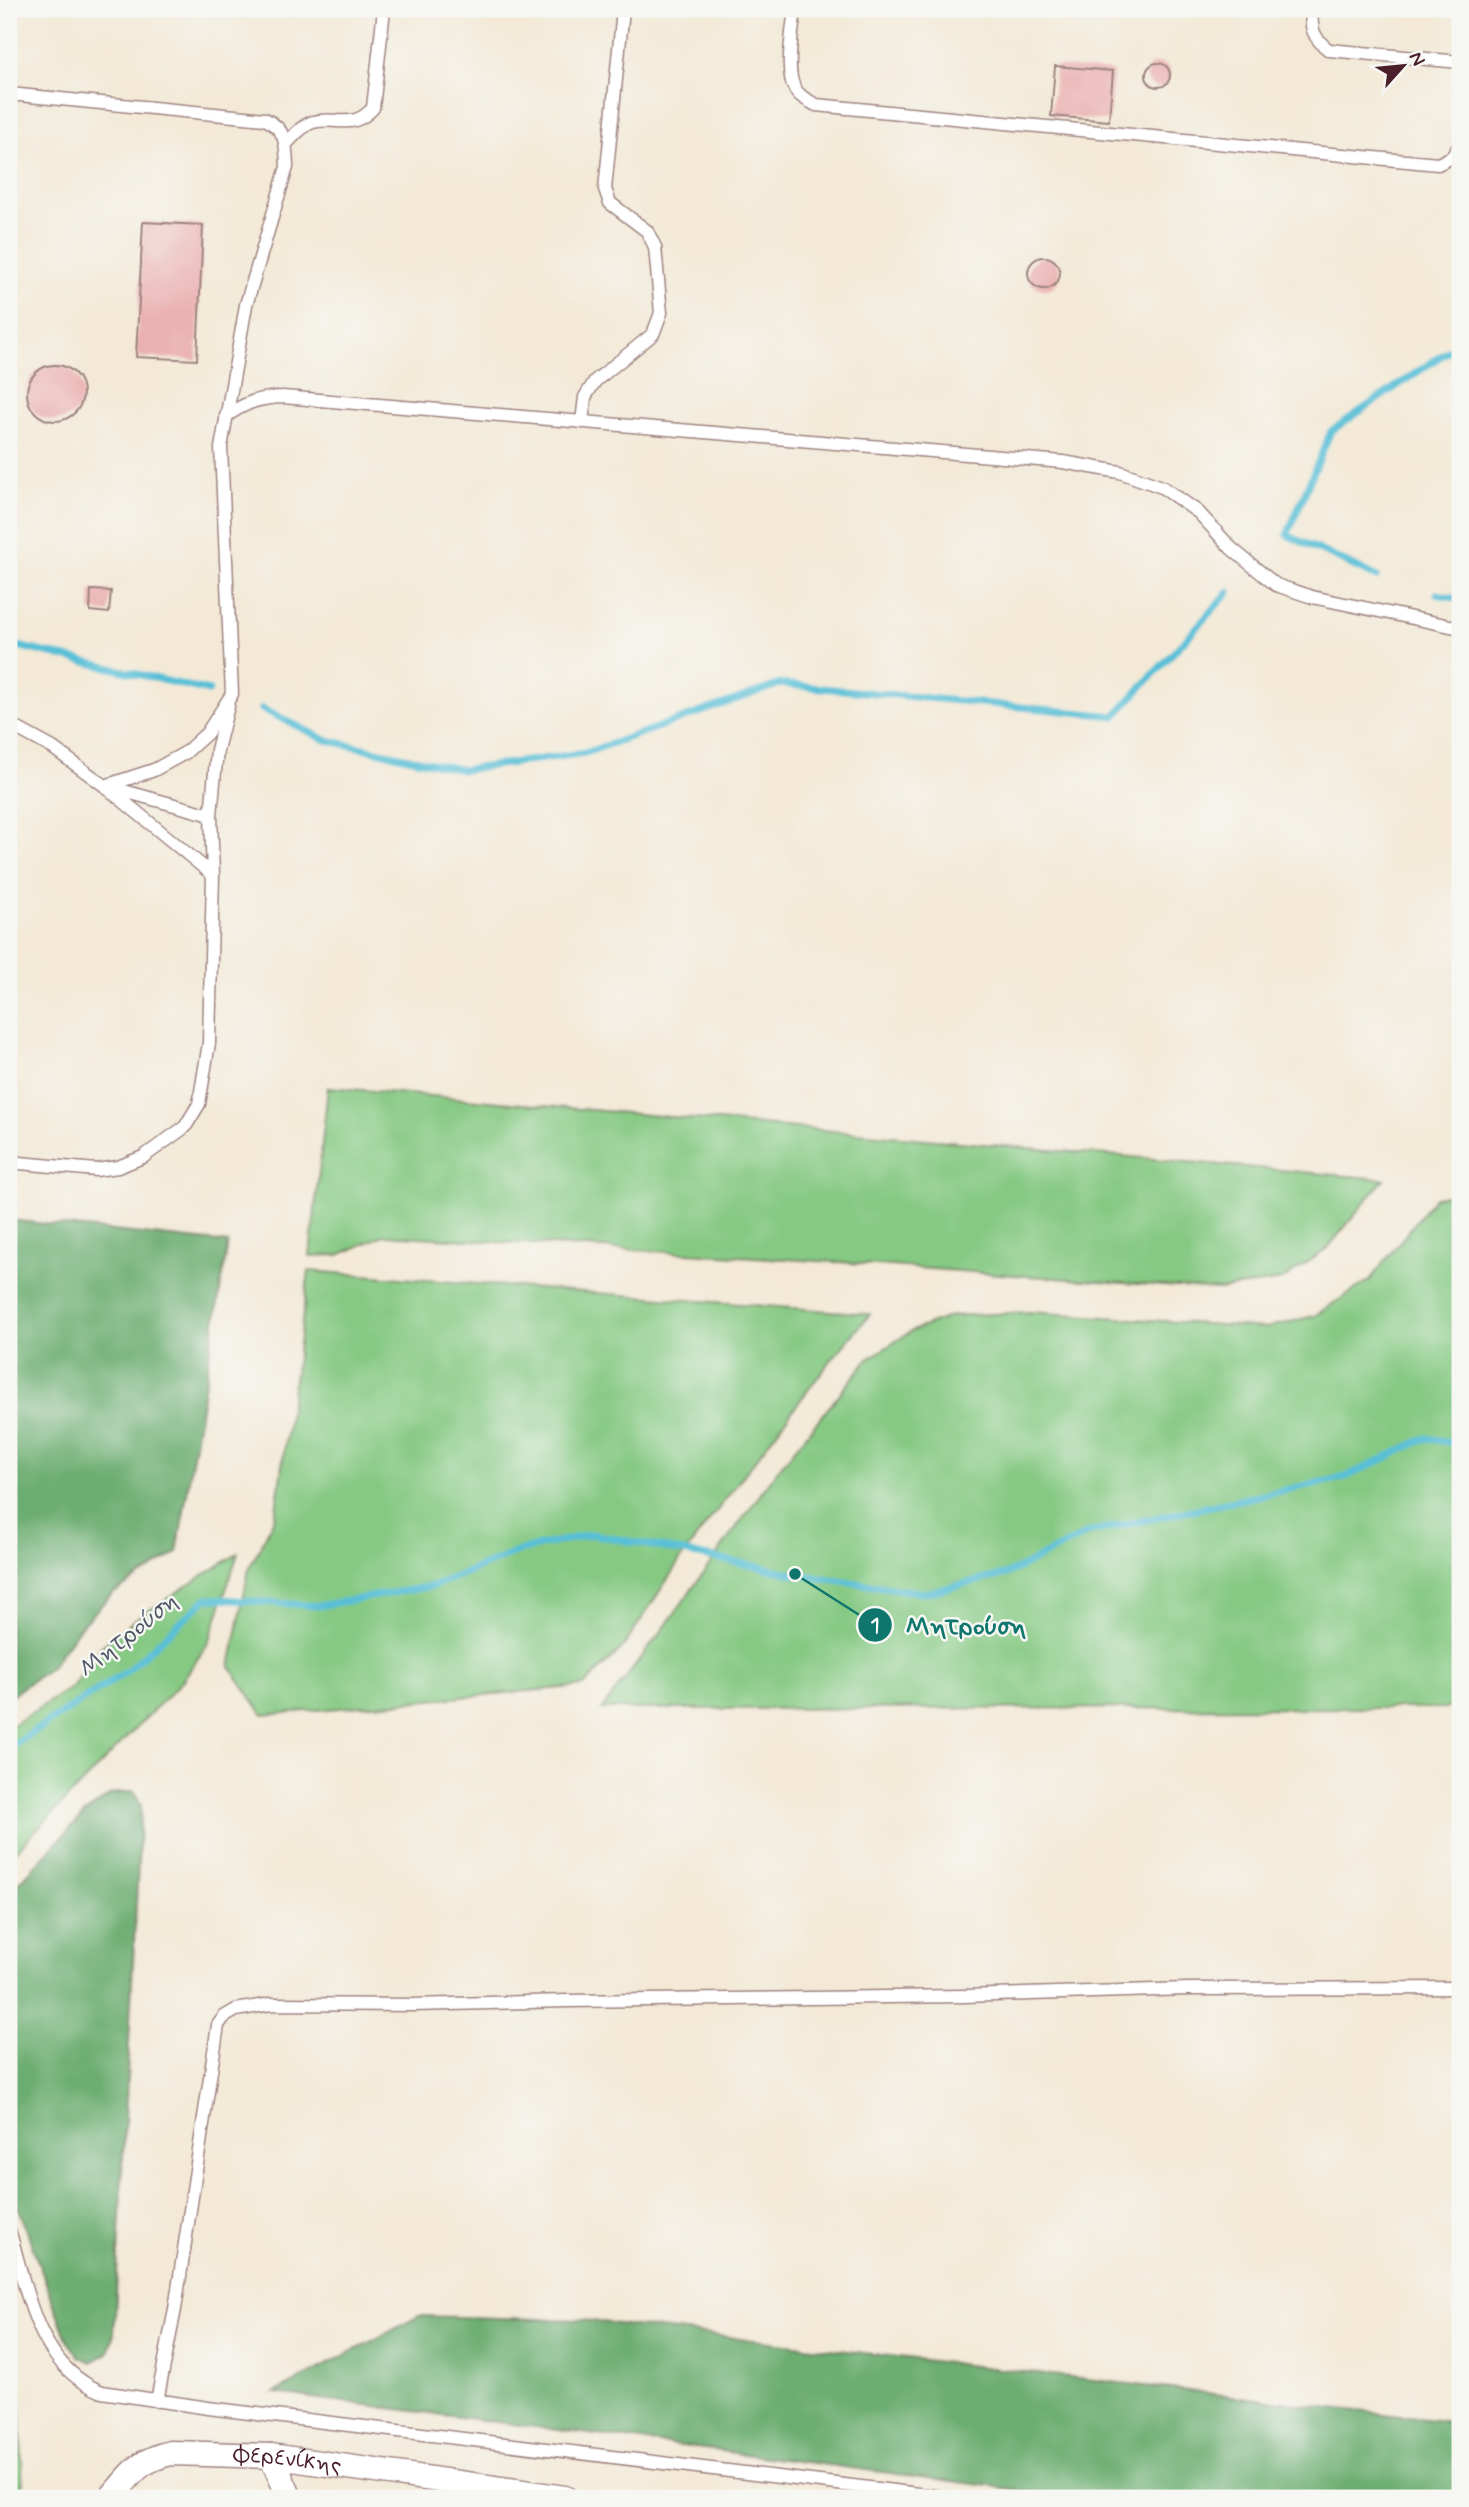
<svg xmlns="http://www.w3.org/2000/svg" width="1469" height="2507" viewBox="0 0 1469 2507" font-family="Mynerve,sans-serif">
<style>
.green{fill:#85c983;stroke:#687457;stroke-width:2}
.forest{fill:#6cad71;stroke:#5b664e;stroke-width:2}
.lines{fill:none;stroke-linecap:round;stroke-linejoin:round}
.stream{stroke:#59bfd7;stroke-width:7}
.building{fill:#eab1b0}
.service-casing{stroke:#9e8480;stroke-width:15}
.minor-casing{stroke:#9e8480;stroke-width:27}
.service{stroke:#fff;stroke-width:12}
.minor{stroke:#fff;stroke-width:24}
.labels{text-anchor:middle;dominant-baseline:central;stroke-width:5;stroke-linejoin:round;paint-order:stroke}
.street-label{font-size:24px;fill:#4a1f2b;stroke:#f6f6f2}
.water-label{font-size:26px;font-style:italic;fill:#4f5767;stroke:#f6f6f2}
.leader{fill:none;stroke:#0f766e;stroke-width:2.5}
.callout-dot{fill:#0f766e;stroke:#f6f6f2;stroke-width:2.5}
.mark-label{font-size:21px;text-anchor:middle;font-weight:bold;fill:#fff}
.callout-label{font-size:26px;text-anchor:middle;font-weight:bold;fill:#0f766e;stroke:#f6f6f2;stroke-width:5;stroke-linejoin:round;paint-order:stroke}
</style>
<rect width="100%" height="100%" fill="#f6f6f2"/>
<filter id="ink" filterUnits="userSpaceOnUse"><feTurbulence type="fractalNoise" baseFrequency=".0143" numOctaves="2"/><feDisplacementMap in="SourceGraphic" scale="14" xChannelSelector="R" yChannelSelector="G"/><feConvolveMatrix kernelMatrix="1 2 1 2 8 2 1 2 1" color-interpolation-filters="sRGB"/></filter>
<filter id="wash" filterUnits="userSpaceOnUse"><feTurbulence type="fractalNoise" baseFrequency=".00686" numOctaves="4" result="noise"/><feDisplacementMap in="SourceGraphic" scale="28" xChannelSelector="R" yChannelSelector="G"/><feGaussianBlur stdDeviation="1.57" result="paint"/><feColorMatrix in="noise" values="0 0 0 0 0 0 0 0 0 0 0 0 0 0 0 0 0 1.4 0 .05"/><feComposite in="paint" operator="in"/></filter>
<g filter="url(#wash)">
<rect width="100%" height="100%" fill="#f3e9d6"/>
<path class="green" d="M328 1087 1384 1179 1327 1249 1282 1280 1219 1290 836 1262 384 1235 339 1255 310 1256Z
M1460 1193V1708L602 1709 664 1628 780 1467 868 1359 912 1331 951 1316 1031 1312 1265 1328 1314 1316 1370 1280 1435 1197Z
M309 1271 870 1314 827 1365 684 1554 624 1646 584 1686 263 1715 230 1667 249 1569 275 1517Z
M238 1553 209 1642 182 1681 9 1858V1727L72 1687 101 1647 137 1618Z
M9 2369 20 2404 23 2498H9Z"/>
<path class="forest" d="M9 1220 228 1243 177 1553 111 1595 80 1627 51 1667 9 1697Z
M134 1791 141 1806 114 2334 108 2353 92 2362 80 2357 68 2342 9 2184V1893L85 1813 111 1794Z
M419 2316 584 2320 1460 2423V2498H1081L274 2393Z"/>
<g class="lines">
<path class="stream" d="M1377 577 1287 535 1331 431 1460 343
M1437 594 1460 599
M9 644 209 691
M262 709 326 740 463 770 585 753 780 684 1115 716 1229 592
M9 1748 127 1671 207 1598 318 1606 433 1586 522 1550 592 1534 795 1574 925 1593 1007 1574 1090 1532 1346 1477 1426 1438 1460 1444"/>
</g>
<g id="blocks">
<path class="building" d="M1146 75a12 12 0 1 1 24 0a12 12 0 1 1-24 0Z
M1055 66 1113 71 1109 121 1051 116Z
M143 222 203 225 197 360 136 357Z
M1028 273a16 16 0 1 1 32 0a16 16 0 1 1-32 0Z
M27 393a28 28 0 1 1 56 0a28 28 0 1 1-56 0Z
M91 590 111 591 109 613 90 611Z"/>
</g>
</g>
<g filter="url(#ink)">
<use href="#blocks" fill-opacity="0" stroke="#9e8480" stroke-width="2"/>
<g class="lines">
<g class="service-casing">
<path id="service" d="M795 9C793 28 785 70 794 87 798 96 807 100 816 105L1438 164 1452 157 1460 145
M1312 9C1310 28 1313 38 1329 50L1460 62
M9 94 265 119C287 130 286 144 287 167L246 305 221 448 232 694 207 733 185 753 154 770 105 786 53 748 9 724
M286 144C294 136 302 125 313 122 338 116 352 131 373 108L384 9
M226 416C247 402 258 398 283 397L1063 462 1120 472 1162 487 1198 512 1232 549 1276 585 1312 597 1460 628
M582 422 585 397 595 381 653 334 661 313 655 247 647 231 610 203 605 189 623 9
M105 786 213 875
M109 787 211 815
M9 1162 96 1170 118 1167 143 1157 185 1127 199 1104 209 1043 213 875 211 815 217 750 228 706
M9 2230C28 2292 36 2365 102 2392L208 2408 952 2498
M157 2401 175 2309 218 2025 224 2017 236 2010 271 2004 413 2005 567 2001 964 1996 1188 1989 1460 1988"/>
</g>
<g class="minor-casing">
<g id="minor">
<path d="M271 2456 290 2498"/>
<path id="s1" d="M111 2498C131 2474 139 2460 171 2453L271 2456 565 2498"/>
</g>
</g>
<use href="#service" class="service"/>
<use href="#minor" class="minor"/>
</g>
</g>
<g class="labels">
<g class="street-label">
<text stroke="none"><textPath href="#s1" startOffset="194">Φερενίκης</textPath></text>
</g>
<g class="water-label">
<text transform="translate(128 1636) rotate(-39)">Μητρούση</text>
</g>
</g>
<path class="leader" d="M795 1574L875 1625"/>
<g class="callout-dot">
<circle cx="795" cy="1574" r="7"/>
<circle cx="875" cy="1625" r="18"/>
</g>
<g class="mark-label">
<text x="875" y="1632">1</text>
</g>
<g class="callout-label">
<text x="966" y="1634">Μητρούση</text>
</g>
<rect width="1469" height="2507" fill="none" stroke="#f6f6f2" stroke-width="35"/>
<g transform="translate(1403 66) rotate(63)" stroke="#f6f6f2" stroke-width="5" paint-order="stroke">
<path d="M0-5L12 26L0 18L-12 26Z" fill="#4a1f2b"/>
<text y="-10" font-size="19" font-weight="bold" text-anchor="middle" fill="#4a1f2b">N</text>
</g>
</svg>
